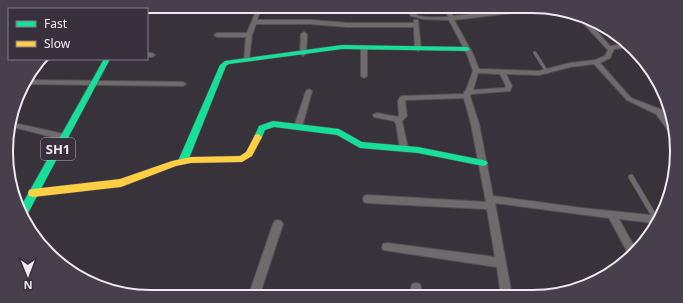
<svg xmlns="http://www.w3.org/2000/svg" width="683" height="303" viewBox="0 0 683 303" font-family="'Noto Sans',sans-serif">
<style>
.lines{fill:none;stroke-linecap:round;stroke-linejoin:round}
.lane-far1-casing{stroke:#545156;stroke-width:4}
.lane-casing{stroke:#545156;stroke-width:6}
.street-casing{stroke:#545156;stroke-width:2}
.fast-casing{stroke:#545156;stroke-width:1}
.slow-casing{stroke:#545156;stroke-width:1}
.lane-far1{stroke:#6e6b6d;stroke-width:3}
.lane{stroke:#6e6b6d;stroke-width:5}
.street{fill:#6e6b6d;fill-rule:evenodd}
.fast{fill:#16e098;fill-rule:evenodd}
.slow{fill:#ffcf43;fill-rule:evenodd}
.labels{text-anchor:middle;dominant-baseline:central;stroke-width:4;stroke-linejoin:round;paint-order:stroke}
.shield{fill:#39303d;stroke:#b8b1ba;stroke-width:1}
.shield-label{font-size:13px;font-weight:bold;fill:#eee8f0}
.rim{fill:none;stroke:#eee8f0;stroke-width:2}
</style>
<rect width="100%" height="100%" fill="#38333a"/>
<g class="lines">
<g class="lane-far1-casing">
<path id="lane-far1" d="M535 53 547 72"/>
</g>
<g class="lane-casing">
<path id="lane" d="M631 177 656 219"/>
</g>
<g class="street-casing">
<path id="street" d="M258 6H262L257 20H311L347 23H414V20H418L421 49 418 51 415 49 414 27H347L311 24H256L252 35 249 60 248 61H244L246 37H217L214 35 217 33H247Z
M323 6H328L325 8H323Z
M405 6H409C411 8 413 13 415 14 423 19 439 17 448 17L445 6H449L453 16 531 8 545 9 454 20 473 54 479 69 539 71 570 63 595 60 605 56 608 50 576 15 583 16 610 46 628 44 632 47 614 49 610 58 600 63 631 98 662 110 671 124 673 133H670L656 114 627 100 594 64 570 67 539 75 506 74 512 86 510 91 471 94 470 96 479 124 493 196 582 208 659 216 654 223 619 219 635 248 629 255 609 218 495 203 512 296H501L497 267 383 250 382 247 383 244 387 243 495 257 487 209 367 203 364 202 363 199 364 196 367 195 486 202 471 124 464 98 405 100 407 116 402 121 408 148 404 151 400 148 396 124 394 121 374 117 373 115 377 113 398 117 399 115 398 101 400 97 402 96 464 94V92L466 90 473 71 467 54 449 20 423 19 411 16ZM478 73 500 74 506 86 505 88 473 90Z
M304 32 307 34 306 54 303 56 300 54 301 34Z
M364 46 367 48V76L364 78 361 76V48Z
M147 53H152L155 55 152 57H147Z
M25 80 183 82 186 84 183 86 24 84Z
M309 89 312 91 302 127 301 129H295L294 127 306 91Z
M9 122 64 134 68 137 64 140 9 126Z
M278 220 281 221 283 224 259 297H248L273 224 275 221Z
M416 283 420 284 421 288 422 296H411V288L412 284Z"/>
</g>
<g class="fast-casing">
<path id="fast" d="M342 45 467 47 470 49 467 51 342 49 229 64 226 66 188 161 186 163H180L178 161 220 65 225 61Z
M104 59H110L26 217 23 218 20 208Z
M273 121 339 129 362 142 418 147 483 160 486 161 488 163 486 165 483 166 418 153 360 148 337 135 274 127 265 130 261 139H255L254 137 259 126Z"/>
</g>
<g class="slow-casing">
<path id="slow" d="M258 134 262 137 252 156 242 162 191 163 176 166 121 187 33 197 29 196 28 193 29 190 33 189 120 179 172 161 191 157 240 156 246 152 255 135Z"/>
</g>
<use href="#lane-far1" class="lane-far1"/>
<use href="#lane" class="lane"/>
<use href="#street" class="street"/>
<use href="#fast" class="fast"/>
<use href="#slow" class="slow"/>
</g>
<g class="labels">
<rect class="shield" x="41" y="138" width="34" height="22" rx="3"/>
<g class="shield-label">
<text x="58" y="149">SH1</text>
</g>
</g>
<path d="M0 0H683V303H0ZM151 13H532A138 138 0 0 1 670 151V152A138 138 0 0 1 532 290H151A138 138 0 0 1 13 152V151A138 138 0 0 1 151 13Z" fill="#473f4b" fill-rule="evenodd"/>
<path class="rim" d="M151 13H532A138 138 0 0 1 670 151V152A138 138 0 0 1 532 290H151A138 138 0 0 1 13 152V151A138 138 0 0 1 151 13Z"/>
<rect x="8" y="8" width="140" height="52" fill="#39303d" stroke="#817a85"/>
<rect x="16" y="21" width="20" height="6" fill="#16e098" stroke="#817a85"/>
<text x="44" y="28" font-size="12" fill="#eee8f0">Fast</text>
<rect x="16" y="41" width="20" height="6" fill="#ffcf43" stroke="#817a85"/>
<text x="44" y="48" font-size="12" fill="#eee8f0">Slow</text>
<g transform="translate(28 275) rotate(179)" stroke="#39303d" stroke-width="3" paint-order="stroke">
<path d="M0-3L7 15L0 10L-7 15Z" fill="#eee8f0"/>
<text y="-6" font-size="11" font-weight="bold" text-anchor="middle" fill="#eee8f0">N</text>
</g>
</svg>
